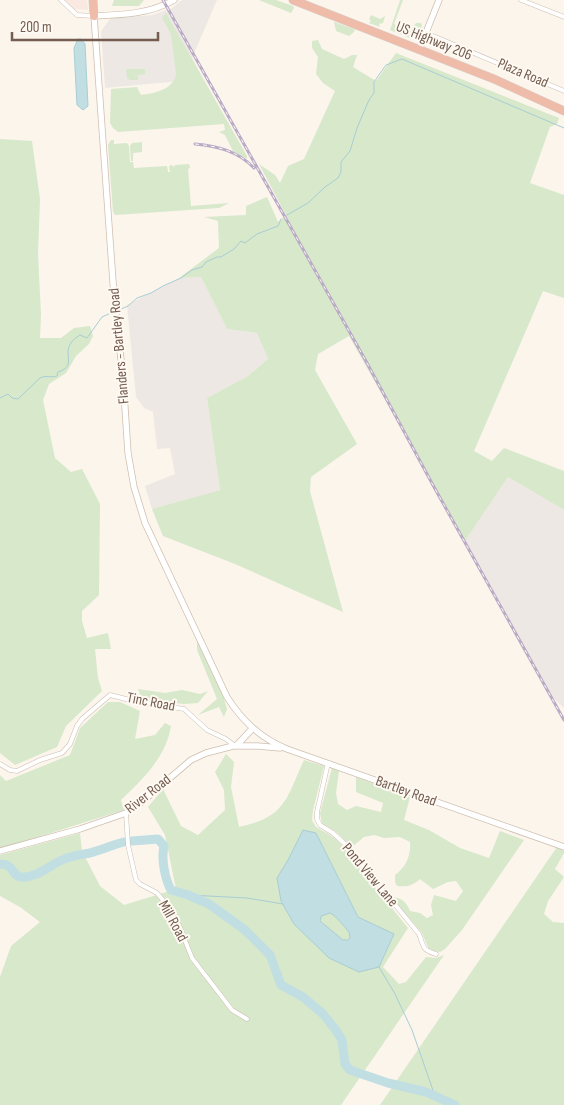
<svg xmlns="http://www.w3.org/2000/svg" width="564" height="1105" viewBox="0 0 564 1105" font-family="'Sofia Sans Condensed',sans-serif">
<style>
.commercial{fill:#fae9e1}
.industrial{fill:#ede8e4}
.green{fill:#d7e8cb}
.water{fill:#c1dee3;stroke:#a9cdd4;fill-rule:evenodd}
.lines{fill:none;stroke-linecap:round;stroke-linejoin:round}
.stream{stroke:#a9cdd4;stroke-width:1}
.river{stroke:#c1dee3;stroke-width:9}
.street-casing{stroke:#cdbeb2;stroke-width:5}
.secondary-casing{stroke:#cfbeb0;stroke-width:7}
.highway-casing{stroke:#d8d2ce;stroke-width:9}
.street{stroke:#fff;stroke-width:4}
.secondary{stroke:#fff;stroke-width:5.5}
.highway{stroke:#eebca9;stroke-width:8}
.rail-casing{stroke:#b9aac5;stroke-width:3}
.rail{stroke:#fef9f2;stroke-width:1;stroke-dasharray:4;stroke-linecap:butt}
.labels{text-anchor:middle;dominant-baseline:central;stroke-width:4;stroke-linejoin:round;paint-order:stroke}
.street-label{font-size:15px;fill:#745d50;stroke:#fef9f2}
</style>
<rect width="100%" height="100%" fill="#fbf5ec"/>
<path class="commercial" d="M65 0H87L88 10 74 9Z"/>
<path class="industrial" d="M182 0H217L192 58 203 79 105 88 101 31 110 19 152 15 172 8Z
M201 277 227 329 257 333 268 359 248 376 207 398 220 490 152 509 145 486 175 474 170 448 157 449 153 412 144 408 136 397 127 305 179 278Z
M508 477 564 510V708L548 693 465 541Z"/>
<path class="green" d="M114 0H144L139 6H112Z
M259 0H276L293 6 294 8 291 13Z
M400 0H403L394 24C403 29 409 32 416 23H421L422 25 418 37 423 26C423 33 419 39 412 39L390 30Z
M166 13 247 156V159L233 151 225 135 219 132 225 130 224 124 118 132 113 128 110 123 111 89 137 87 141 95C155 93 173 90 176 74L171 34 162 18Z
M371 15 380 19 385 16 383 23 379 24 380 27 369 23 371 21 369 19Z
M334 22 354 29 355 31 349 36 336 31Z
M318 40 322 49 344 59 352 55H357L353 67 376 81 396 53 559 118 557 124 550 127 530 183 564 195V298L543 291 474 451 492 461 504 448 564 471V510L508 477 465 541 349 336 318 354 315 370 357 444 311 477 310 491 343 612 235 564 163 536 152 509 220 490 207 398 248 376 268 359 257 333 227 329 201 277 179 278 219 248 218 221 204 217 246 215V206L267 197 278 222 286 215 259 164 275 175 280 183 288 166 304 159 335 91 323 83 316 74 318 57 312 48V41Z
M126 69H145V74L138 75V80H130L127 78Z
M0 139 32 141 40 199 38 254 41 314 40 338H61L74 328 90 326 93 336 89 344 76 356 66 373 49 384 43 400 55 458 71 472 82 469 100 504 99 595 82 611V621L87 638 108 633 111 649H95L98 678 102 691 66 726 57 747 15 765 0 753Z
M111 140H114V144L127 143 129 146 130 162H133L134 168 167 166 168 172H170L169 166 172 165 174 167 175 165 189 164 190 168 188 169 191 206 229 203 219 208 115 215 113 212 108 145Z
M142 142V152L133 153V161H131L130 146 132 143Z
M197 641 223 696 227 709 224 717 219 707 198 715 217 699 197 650Z
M138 689 165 693 182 690 200 694 208 691 198 703 184 704 142 699Z
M108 702H120L140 711 135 739 155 735 165 723 171 726C166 757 143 779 121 800L124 810 9 846 0 848V775L6 781 70 755 80 728Z
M226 754 234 762 231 787 239 827C286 817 286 799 304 760L324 766 313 810 312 820 316 827 335 838 348 851 357 865 408 928 383 967 399 984 406 982 426 957 436 958 444 955 341 1105H0V977L11 946 40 922 20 907 0 896V855L80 833 82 851 100 886 124 905 176 889 165 835 148 807 163 789 181 826 198 835 225 810 224 790 215 772Z
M332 768 339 771 336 793 338 804 347 810 356 806 381 812 383 803 356 792V777L410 797 404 820 429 830 460 848 489 858 500 831 524 840 462 930 445 949 440 952 429 950 422 933 391 897C403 898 406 902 410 911L420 913 427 918 433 915 431 905 434 895 456 901 463 891 456 881 448 882 433 889 420 879C412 886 407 887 397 886L395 882V875C406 867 411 856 410 842L400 837 384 838 374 835 364 837 353 846 348 843 335 831 322 823 320 813Z
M557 847 564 851V853L555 869 564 877 548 901 544 914 553 922 564 923V1105H380Z"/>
<path class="water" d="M78 39H81L85 44 88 106 83 110 77 105 74 48Z
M303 830 316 833 358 917 394 934 379 967 359 972 329 958 294 924 281 901 277 878 288 860ZM330 913C335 915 346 928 349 932L350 938 348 940H343L320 921 321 916Z"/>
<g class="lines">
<path class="stream" d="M287 215 308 203 325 187 338 178 341 172V162L350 151 357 128 369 100 374 93V82L386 65 402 59 564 128
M119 310 128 306 137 298 151 293 163 286 181 278 192 270 202 267 206 262 217 257H221L234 249 241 241 245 243 257 234 278 226 281 219
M0 398 8 394 12 398 18 399 40 378C45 375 51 378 57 376L58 372C81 365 55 350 80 335L87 338 102 317 113 312
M188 895 247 898 283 904
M379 967 395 994 412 1030 435 1096"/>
<path class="river" d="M132 841 158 839 164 846C161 859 165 879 171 890L188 895 209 904 245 930 270 955 281 985 303 997 323 1014 335 1029 342 1040 345 1064 350 1070 388 1083 426 1092 455 1105
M0 864C15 864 11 876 21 877 34 879 49 866 60 861 69 856 80 855 90 853 101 850 112 845 124 842"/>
<g class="street-casing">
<path id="street" d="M61 0 77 15 94 16
M521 0 564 17
M426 33 564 91
M328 763 317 812V819L320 825 333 833 347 846 419 934C424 947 422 950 436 954
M0 764 10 770 17 771 40 760 62 753 70 744 77 726 82 719 110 695 138 702 184 709 207 730 226 739 235 746
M126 813 128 845 136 880 140 884 157 893 162 899 179 925 192 958 232 1010 247 1019"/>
</g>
<g class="secondary-casing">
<path id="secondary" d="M174 0C150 14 121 15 94 16L114 296 123 378 128 453 134 487 145 523 227 697C242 721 260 738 287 749L564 847
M419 50 439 0
M235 746H258L280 748
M0 851 80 829 126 813 142 802 191 760 206 753 237 745 252 729"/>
</g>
<g class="highway-casing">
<path id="highway" d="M93 0 94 16
M293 0 494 79 564 111"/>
</g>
<use href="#street" class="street"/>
<use href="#secondary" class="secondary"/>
<use href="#highway" class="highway"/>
<g class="rail-casing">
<path id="rail" d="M163 0 367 363 434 487 564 720
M195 144C217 146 238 151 254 168"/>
</g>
<use href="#rail" class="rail"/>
</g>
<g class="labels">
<g class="street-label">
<text transform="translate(434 41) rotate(22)">US Highway 206</text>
<text transform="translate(523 73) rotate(23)">Plaza Road</text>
<text transform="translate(119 346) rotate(-95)">Flanders - Bartley Road</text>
<text transform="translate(151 702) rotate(11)">Tinc Road</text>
<text transform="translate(406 791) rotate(20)">Bartley Road</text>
<text transform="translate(148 794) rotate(-38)">River Road</text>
<text transform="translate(370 875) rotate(50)">Pond View Lane</text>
<text transform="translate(173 921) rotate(61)">Mill Road</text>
</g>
</g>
<path d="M12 32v8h146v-8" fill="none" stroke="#745d50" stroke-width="2.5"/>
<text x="20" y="32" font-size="15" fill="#745d50" stroke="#fef9f2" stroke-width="4" paint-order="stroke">200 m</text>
</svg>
